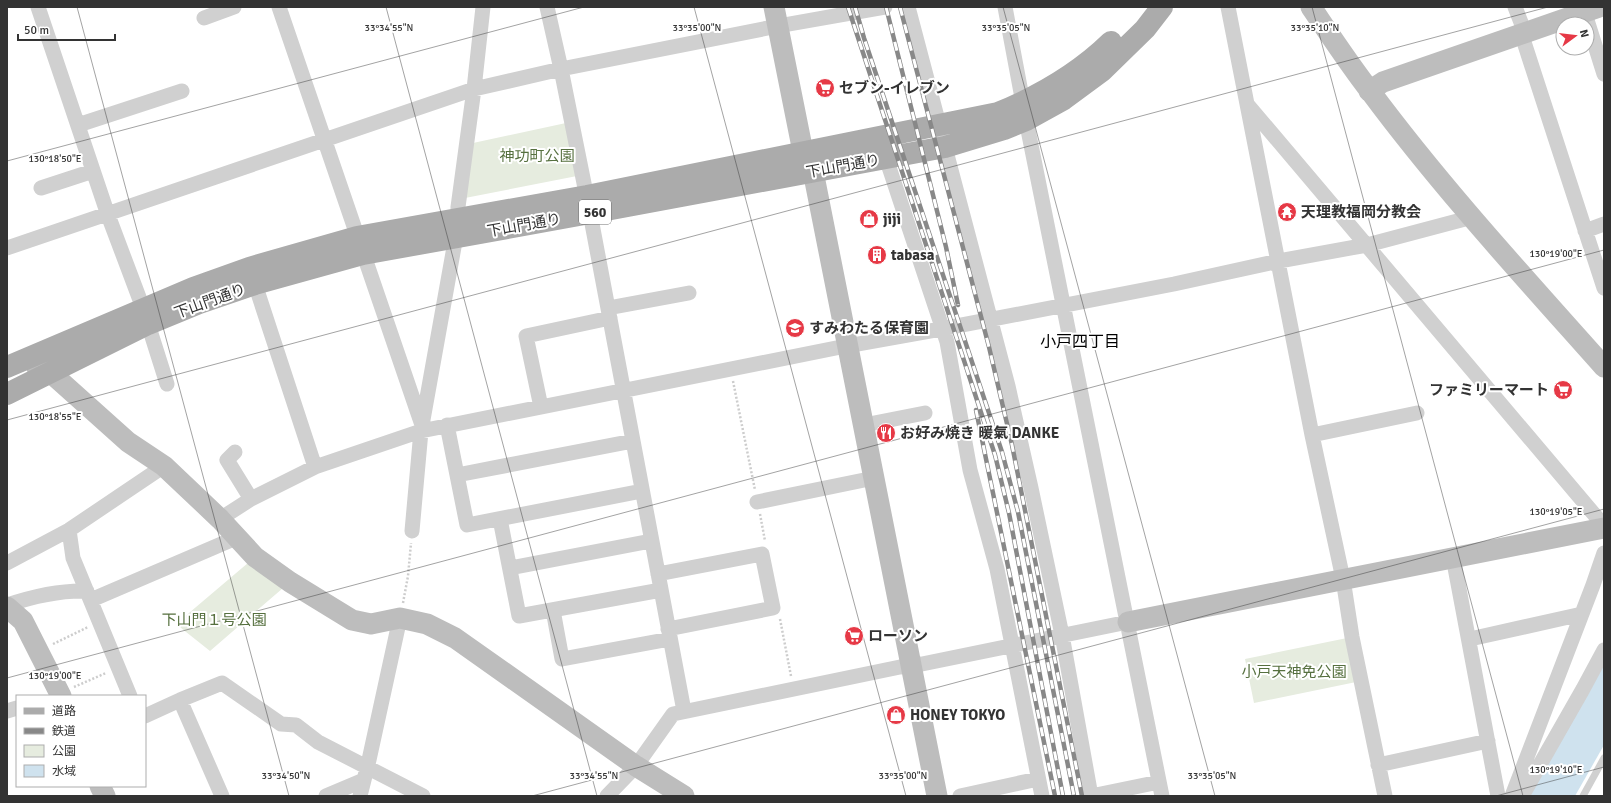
<svg xmlns="http://www.w3.org/2000/svg" width="1611" height="803" viewBox="0 0 1611 803" font-family="Signika,'Noto Sans JP',sans-serif">
<style>
.green{fill:#e6ecdf}
.water{fill:#cfe2ee}
.lines{fill:none;stroke-linecap:round;stroke-linejoin:round}
.path{stroke:#cdcdcd;stroke-width:2.5;stroke-dasharray:2 2;stroke-linecap:butt}
.lane{stroke:#d0d0d0;stroke-width:7}
.street{stroke:#d0d0d0;stroke-width:15}
.secondary{stroke:#bdbdbd;stroke-width:21}
.primary{stroke:#ababab;stroke-width:22}
.rail-casing{stroke:#888;stroke-width:4.5}
.rail{stroke:#fff;stroke-width:3;stroke-dasharray:9;stroke-linecap:butt}
.ticks{fill:none;stroke:#333;stroke-width:1;stroke-opacity:0.45}
.labels{text-anchor:middle;dominant-baseline:central;stroke-width:4;stroke-linejoin:round;paint-order:stroke}
.shield{fill:#fff;stroke:#707070;stroke-width:1}
.shield-label{font-size:14px;font-weight:bold;fill:#333}
.poi-label{font-size:15px;font-weight:bold;fill:#333;stroke:#fff;text-anchor:start}
.park-label{font-size:15px;fill:#56703f;stroke:#fff}
.street-label{font-size:15px;fill:#333;stroke:#fff}
.neighbourhood-label{font-size:16px;fill:#000;stroke:#fff}
.ticks-label{font-size:10px;text-anchor:middle;fill:#333;stroke:#fff;stroke-width:4;stroke-linejoin:round;paint-order:stroke}
</style>
<rect width="100%" height="100%" fill="#fff"/>
<path class="green" d="M566 123 577 176 465 198 473 143Z
M255 557 290 582 210 651 176 624Z
M1352 637 1361 681 1254 703 1245 659Z"/>
<path class="water" d="M1604 660V745L1575 796H1528Z"/>
<g class="lines">
<path class="path" d="M733 381 755 490
M760 514 765 541
M403 603 408 576 411 543
M780 619 791 676
M53 644 88 627
M74 687 106 673"/>
<path class="lane" d="M1583 796 1604 758"/>
<path class="street" d="M38 7 108 215 143 308
M279 7 422 425
M547 7 561 69 590 213 684 711
M908 7 1008 386 1031 488 1062 635 1091 796
M1005 7 1023 103
M1228 7 1247 104 1604 526
M1515 7 1522 25 1524 42 1604 288
M1585 7 1587 20 1604 74
M204 18 234 7
M1247 104 1312 435 1343 579 1352 637 1385 796
M1026 120 1162 796
M78 125 182 91
M886 158 947 342 970 470 997 569 1042 796
M41 188 93 171
M458 219V207L474 89 483 7
M1585 231 1604 224
M7 248 474 89 561 69 778 26 885 7
M255 284 315 467
M608 308 689 293
M148 324 167 384
M541 407 526 336 610 318
M447 425 467 525 642 491
M864 425 925 413
M1312 435 1417 413
M235 452 227 460 251 499
M457 475 633 441
M757 502 874 478
M220 519 251 499 315 467 421 431 836 348 941 329 1174 284 1279 261 1367 245 1465 219 1469 214
M500 519 519 616 661 590
M69 530 73 558 130 696
M412 531 421 431 456 236
M1453 557 1498 796
M7 563 69 530 164 466
M510 568 651 541
M658 574 762 554 773 608 668 629
M91 600 238 537
M7 605C34 596 59 590 87 591
M553 610 562 659 670 639
M1470 639 1582 614
M7 711 17 708
M145 716 180 700
M1378 765 1488 741
M222 796 180 700 222 683 281 724 296 725 318 742 423 796
M326 796 364 780
M360 796 369 760 400 618
M607 796 636 766 673 714 900 667 922 664 1128 622
M960 796 1038 779
M1091 796 1159 782
M1512 796 1593 585 1604 553
M1522 796 1583 689 1604 650"/>
<path class="secondary" d="M774 7 803 152 813 171 937 796
M1311 7C1330 35 1349 64 1370 91 1442 188 1524 277 1604 367
M1369 91 1383 82 1599 7
M36 366 51 373 128 442 164 466 220 519 255 557 290 582 352 620 371 624 400 618 427 624 455 638 636 766 684 796
M7 607 23 621 61 696
M1128 622 1604 528
M100 786 105 796"/>
<path class="primary" d="M7 367 193 288 249 268 357 237 587 196 998 113C1040 96 1078 74 1111 42
M7 394 148 324 199 303 255 284 363 254 590 213 945 147 1004 129 1026 120 1064 99 1102 71 1145 29 1162 7"/>
<g class="rail-casing">
<path id="rail" d="M848 7 995 455 1009 513 1063 796
M855 7 864 38 1002 452 1018 512 1074 796
M886 7 946 247 958 305
M900 7 989 347 1012 445 1082 796
M976 410 1055 796"/>
</g>
<use href="#rail" class="rail"/>
</g>
<path class="ticks" d="M77 7 289 796M386 7 597 796M694 7 906 796M1003 7 1215 796M1312 7 1523 796M7 161 584 7M7 420 1548 7M7 678 1604 250M532 796 1604 509M1496 796 1604 767"/>
<defs>
<g id="supermarket-disc" transform="scale(1)"><circle r="9.5" fill="#e63946" stroke="#fff"/><path d="M-6-5.5h2.5l.6 2H6L4.5 2H-2.5L-4.4-4H-6ZM-1.5 3.2a1.3 1.3 0 1 0 .1 0ZM3 3.2a1.3 1.3 0 1 0 .1 0Z" fill="#fff"/></g>
<g id="temple-disc" transform="scale(1)"><circle r="9.5" fill="#e63946" stroke="#fff"/><path d="M0-6L5-2H3V0L6.5 2.5H4V6H1.5V3h-3V6H-4V2.5H-6.5L-3 0V-2H-5Z" fill="#fff"/></g>
<g id="shop-disc" transform="scale(1)"><circle r="9.5" fill="#e63946" stroke="#fff"/><path d="M-5-2.5h2.3a2.7 3.5 0 0 1 5.4 0H5L5.5 6h-11ZM-1.5-2.5h3a1.5 2.3 0 0 0-3 0Z" fill="#fff"/></g>
<g id="building-disc" transform="scale(1)"><circle r="9.5" fill="#e63946" stroke="#fff"/><path d="M-4-6H4V6H1V3H-1V6H-4ZM-2.5-4.3h1.7v1.8h-1.7ZM.8-4.3h1.7v1.8H.8ZM-2.5-1h1.7V.8h-1.7ZM.8-1h1.7V.8H.8Z" fill="#fff"/></g>
<g id="school-disc" transform="scale(1)"><circle r="9.5" fill="#e63946" stroke="#fff"/><path d="M0-5L7-2L0 1L-7-2ZM-4 1L0 2.5L4 1V4Q0 6-4 4Z" fill="#fff"/></g>
<g id="restaurant-disc" transform="scale(1)"><circle r="9.5" fill="#e63946" stroke="#fff"/><path d="M-5-6h1v4h1v-4h1v4h1v-4h1v5L-1.5 .5V6h-2V.5L-5-1ZM5-6V6H3V1.5H1.5Q1.5-4 5-6Z" fill="#fff"/></g>
</defs>
<g fill-rule="evenodd">
<use href="#supermarket-disc" x="825" y="88"/>
<use href="#temple-disc" x="1287" y="212"/>
<use href="#shop-disc" x="869" y="219"/>
<use href="#building-disc" x="877" y="255"/>
<use href="#school-disc" x="795" y="328"/>
<use href="#supermarket-disc" x="1563" y="390"/>
<use href="#restaurant-disc" x="886" y="433"/>
<use href="#supermarket-disc" x="854" y="636"/>
<use href="#shop-disc" x="896" y="715"/>
</g>
<g class="labels">
<rect class="shield" x="579" y="200" width="32" height="24" rx="3"/>
<g class="shield-label">
<text x="595" y="212">560</text>
</g>
<g class="poi-label">
<text x="839" y="88">セブン-イレブン</text>
<text x="1301" y="212">天理教福岡分教会</text>
<text x="883" y="219">jiji</text>
<text x="891" y="255">tabasa</text>
<text x="809" y="328">すみわたる保育園</text>
<text x="1549" y="390" text-anchor="end">ファミリーマート</text>
<text x="900" y="433">お好み焼き 暖氣 DANKE</text>
<text x="868" y="636">ローソン</text>
<text x="910" y="715">HONEY TOKYO</text>
</g>
<g class="park-label">
<text x="537" y="156">神功町公園</text>
<text x="214" y="620">下山門１号公園</text>
<text x="1294" y="672">小戸天神免公園</text>
</g>
<g class="street-label">
<text transform="translate(843 166) rotate(-10)">下山門通り</text>
<text transform="translate(524 225) rotate(-10)">下山門通り</text>
<text transform="translate(210 301) rotate(-20)">下山門通り</text>
</g>
<g class="neighbourhood-label">
<text x="1080" y="342">小戸四丁目</text>
</g>
</g>
<g class="ticks-label">
<text x="389" y="31">33°34'55"N</text>
<text x="697" y="31">33°35'00"N</text>
<text x="1006" y="31">33°35'05"N</text>
<text x="1315" y="31">33°35'10"N</text>
<text x="55" y="162">130°18'50"E</text>
<text x="1556" y="257">130°19'00"E</text>
<text x="55" y="420">130°18'55"E</text>
<text x="1556" y="515">130°19'05"E</text>
<text x="55" y="679">130°19'00"E</text>
<text x="1556" y="773">130°19'10"E</text>
<text x="286" y="779">33°34'50"N</text>
<text x="594" y="779">33°34'55"N</text>
<text x="903" y="779">33°35'00"N</text>
<text x="1212" y="779">33°35'05"N</text>
</g>
<rect width="1611" height="803" fill="none" stroke="#333333" stroke-width="16"/>
<rect x="16" y="695" width="130" height="92" fill="#ffffff" stroke="#adadad"/>
<rect x="24" y="708" width="20" height="6" fill="#ababab" stroke="#adadad"/>
<text x="52" y="715" font-size="12" fill="#333333">道路</text>
<rect x="24" y="728" width="20" height="6" fill="#888888" stroke="#adadad"/>
<text x="52" y="735" font-size="12" fill="#333333">鉄道</text>
<rect x="24" y="745" width="20" height="12" fill="#e6ecdf" stroke="#adadad"/>
<text x="52" y="755" font-size="12" fill="#333333">公園</text>
<rect x="24" y="765" width="20" height="12" fill="#cfe2ee" stroke="#adadad"/>
<text x="52" y="775" font-size="12" fill="#333333">水域</text>
<g transform="translate(1575 36) rotate(75)"><circle r="19" fill="#ffffff" stroke="#adadad"/>
<path d="M0-3L7 15L0 10L-7 15Z" fill="#e63946"/>
<text y="-6" font-size="11" font-weight="bold" text-anchor="middle" fill="#333333">N</text>
</g>
<path d="M18 34v6h97v-6" fill="none" stroke="#333333" stroke-width="2"/>
<text x="24" y="34" font-size="12" fill="#333333" stroke="#ffffff" stroke-width="3" paint-order="stroke">50 m</text>
</svg>
